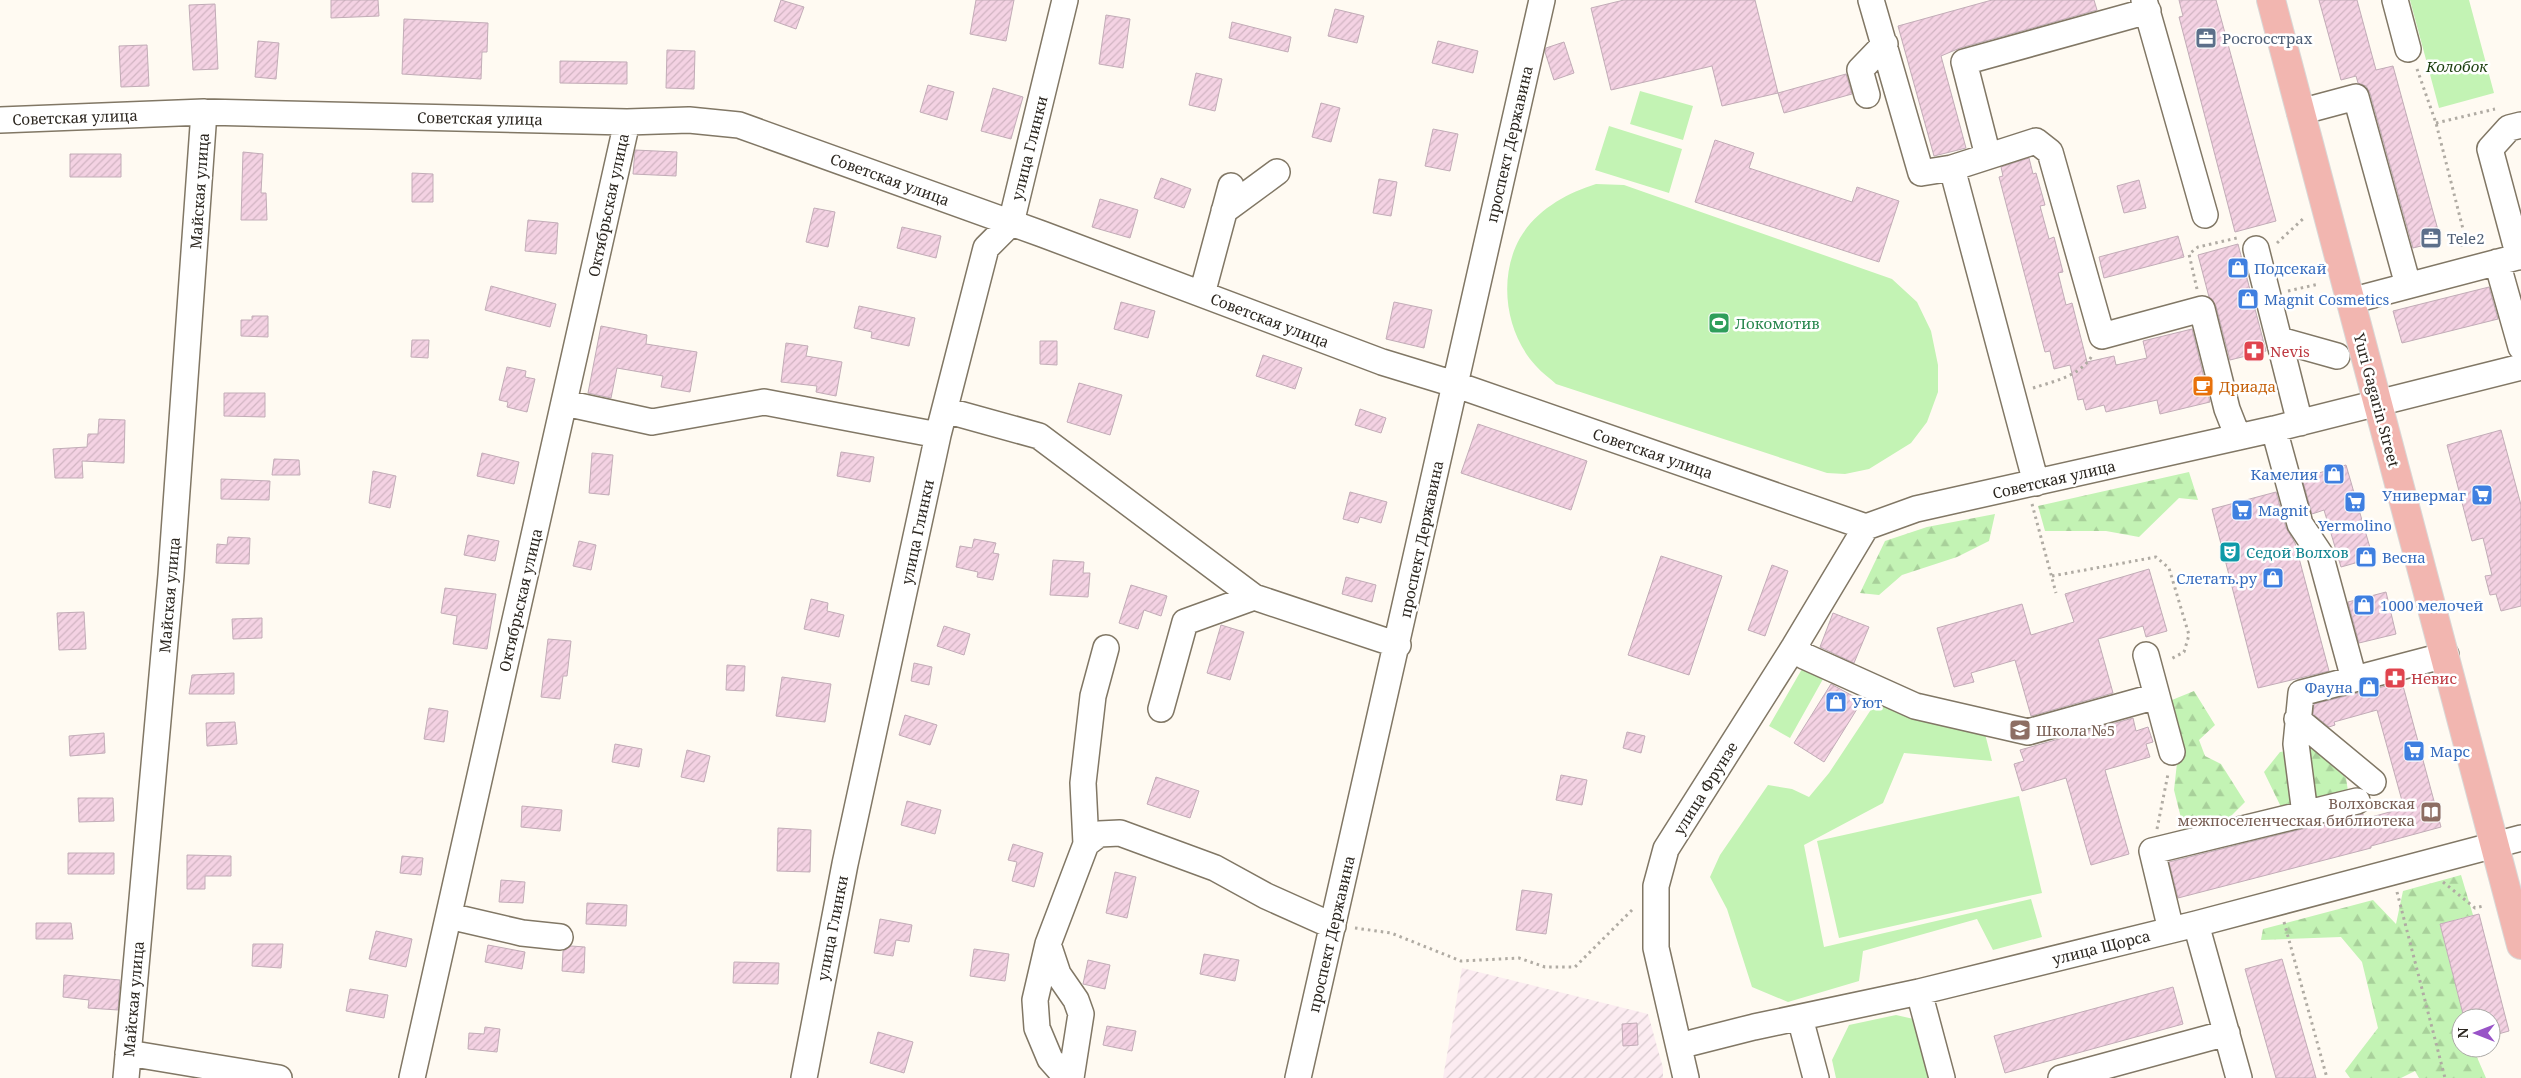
<svg xmlns="http://www.w3.org/2000/svg" width="2521" height="1078" viewBox="0 0 2521 1078" font-family="'Noto Serif',serif">
<style>
.industrial{fill:url(#industrial-furrows)}
.green{fill:#c3f3b4}
.forest{fill:url(#forest-firs)}
.building{fill:url(#building-hatch);stroke:#c2acb7}
.lines{fill:none;stroke-linecap:round;stroke-linejoin:round}
.minor-casing{stroke:#817765;stroke-width:28}
.major-casing{stroke:#d9d8d7;stroke-width:30}
.path{stroke:#b0aba3;stroke-width:3;stroke-dasharray:2.5 4;stroke-linecap:butt}
.minor{stroke:#fff;stroke-width:25}
.major{stroke:#f2b6b0;stroke-width:28}
.labels{text-anchor:middle;dominant-baseline:central;stroke-width:5;stroke-linejoin:round;paint-order:stroke}
.service-label{font-size:15px;fill:#4e5e75;stroke:#fff;text-anchor:start}
.park-label{font-size:15px;font-style:italic;fill:#1c3f0f;stroke:#fff}
.street-label{font-size:15px;fill:#2c2720;stroke:#fff}
.shop-label{font-size:15px;fill:#366cbe;stroke:#fff;text-anchor:start}
.leisure-label{font-size:15px;fill:#27864d;stroke:#fff;text-anchor:start}
.health-label{font-size:15px;fill:#be3a42;stroke:#fff;text-anchor:start}
.food-label{font-size:15px;fill:#c56008;stroke:#fff;text-anchor:start}
.culture-label{font-size:15px;fill:#0d838f;stroke:#fff;text-anchor:start}
.education-label{font-size:15px;fill:#785e54;stroke:#fff;text-anchor:start}
</style>
<defs>
<pattern id="industrial-furrows" width="10" height="10" patternUnits="userSpaceOnUse" patternTransform="scale(1.25)"><rect width="10" height="10" fill="#fcecf1"/><path d="M-1 1l2-2M0 10L10 0M9 11l2-2" fill="none" stroke="#d8cace"/></pattern>
<pattern id="forest-firs" width="22" height="20" patternUnits="userSpaceOnUse" patternTransform="scale(1.25)"><rect width="22" height="20" fill="#c3f3b4"/><path d="M5 1l3.5 6h-7zM16 11l3.5 6h-7z" fill="#a8d09a"/></pattern>
<pattern id="building-hatch" width="6" height="6" patternUnits="userSpaceOnUse" patternTransform="scale(1.25)"><rect width="6" height="6" fill="#f4d2e3"/><path d="M-1 1l2-2M0 6l6-6M5 7l2-2" fill="none" stroke="#d1b4c2"/></pattern>
</defs>
<rect width="100%" height="100%" fill="#fffaf2"/>
<path class="industrial" d="M1462 968 1648 1014 1663 1068V1078H1443Z"/>
<path class="green" d="M2410 0H2469L2494 93 2439 108Z
M1640 91 1693 106 1683 140 1630 124Z
M1609 126 1682 149 1669 193 1595 170Z
M1596 184 1624 185 1892 279 1917 302 1931 331 1938 365V392L1927 422 1911 443 1869 469 1845 474 1827 473 1556 384C1550 378 1542 373 1536 366 1505 333 1498 277 1520 238 1536 210 1567 193 1596 184Z
M1802 669 1823 679 1790 738 1769 726Z
M1878 699 1984 730 1992 761 1904 753 1883 803 1804 845 1824 947 2031 899 2042 937 1993 950 1977 919 1863 951 1859 981 1788 1002 1752 987 1727 909 1710 877 1720 855 1768 785 1792 789 1809 797 1829 773Z
M2019 796 2042 893 1839 938 1817 841Z
M1896 1015 1918 1020 1935 1078H1836L1832 1060 1849 1025Z"/>
<path class="forest" d="M2189 472 2198 500 2179 498 2139 537 2106 531H2045L2038 506Z
M1995 514 1989 541 1957 557 1902 575 1879 595 1860 593 1885 541 1927 527Z
M2194 691 2215 725 2199 740 2205 756 2221 764 2245 802 2226 821 2185 834 2174 790 2178 754 2172 700Z
M2311 747 2346 778 2348 791 2282 809 2264 772 2280 752Z
M2461 875 2473 915 2440 924 2464 1018H2461V1048H2473L2486 1078H2419L2415 1071 2401 1078H2350L2345 1071 2378 1028 2362 962 2341 937 2261 940 2263 929 2373 900 2396 924 2403 891Z"/>
<path class="building" d="M331 0H378L379 16 331 18Z
M781 0 804 7 796 29 774 21Z
M976 0H1014L1006 41 970 34Z
M1624 0H1755L1778 93 1722 106 1712 66 1611 90 1591 8Z
M1992 0H2094L2097 10 1960 48 1941 56 1966 148 1934 156 1898 26Z
M2179 0H2216L2276 221 2235 232 2179 17 2183 16Z
M2319 0H2357L2376 70 2393 66 2441 241 2413 248 2370 93 2366 86 2358 83 2356 76 2341 80Z
M215 4 218 69 193 70 189 5Z
M1335 9 1364 16 1357 43 1328 36Z
M1106 15 1130 19 1123 68 1099 64Z
M404 19 488 23 487 52H482L481 79 402 74Z
M1232 22 1291 37 1288 52 1229 38Z
M258 41 279 43 276 79 255 77Z
M1438 41 1478 51 1473 73 1432 63Z
M1564 42 1574 73 1554 80 1545 52 1546 48Z
M147 45 149 86 121 87 119 46Z
M667 50 695 51 694 89 666 88Z
M560 61 627 62V84L560 83Z
M1196 73 1222 79 1215 111 1189 105Z
M1846 74 1852 94 1784 113 1778 93Z
M928 85 954 92 947 120 920 112Z
M993 88 1023 97 1011 139 981 131Z
M1321 103 1340 108 1331 142 1312 137Z
M1433 129 1458 134 1450 171 1425 166Z
M1715 140 1754 153 1749 168 1852 202 1857 187 1899 201 1879 262 1695 202Z
M635 150 677 152 676 176 633 174Z
M243 152 263 154 261 193H266L267 220H241Z
M70 154H121V177H70Z
M2029 158 2033 174 2036 173 2045 205 2040 206 2049 239 2054 237 2063 272 2058 273 2066 305 2072 303 2087 362 2114 356 2116 365 2147 358 2143 341 2192 329 2210 402 2160 414 2157 400 2106 412 2104 405 2086 410 2083 399 2078 400 2070 365 2054 369 2050 351 2045 352 1999 177 2003 176 2001 167Z
M412 173 433 174V202H412Z
M1161 178 1191 189 1184 208 1154 198Z
M1379 179 1397 182 1391 216 1373 213Z
M2139 180 2146 208 2124 213 2117 186Z
M1100 199 1138 210 1130 238 1092 227Z
M814 208 835 212 828 247 806 242Z
M528 220 558 223 556 254 525 251Z
M902 227 941 236 936 258 897 248Z
M2178 236 2184 257 2104 278 2099 257Z
M2238 244 2266 351 2230 360 2216 306 2209 297 2198 255Z
M491 286 556 304 550 327 485 310Z
M2489 287 2498 319 2402 343 2393 311Z
M1121 302 1155 311 1148 338 1114 329Z
M1394 302 1432 310 1424 348 1386 339Z
M859 306 915 318 909 346 871 338 872 332 854 328Z
M252 316H268V337L241 336V320H252Z
M601 326 647 335 646 344 697 352 690 392 661 387 663 376 617 368 611 398 588 393Z
M412 340H429L428 358 411 357Z
M1040 341H1057V365L1040 364Z
M786 343 808 346 806 356 842 362 836 396 816 392 817 386 781 382Z
M1263 355 1302 368 1295 389 1256 376Z
M507 367 526 371 525 377 535 379 527 412 507 407 508 402 499 400Z
M1079 383 1122 395 1110 435 1067 422Z
M224 393H265V417L224 416Z
M1360 409 1386 418 1381 433 1355 425Z
M99 419 125 420 124 463 82 461 83 478H55L53 449 87 447 88 434H98Z
M1478 424 1587 461 1571 510 1461 473Z
M2501 430 2521 505V606L2501 611 2496 594 2490 595 2485 576 2492 575 2483 538 2472 541 2447 445Z
M841 452 874 457 870 482 837 476Z
M482 453 519 462 514 484 477 476Z
M592 453 613 455 609 495 589 493Z
M274 459 299 460 300 475H272Z
M2346 465 2373 558 2341 567 2324 510 2312 514 2302 478Z
M373 471 396 476 390 508 369 503Z
M221 479 270 481 269 500 221 499Z
M1350 492 1387 502 1381 523 1360 517 1358 523 1343 519Z
M2276 492 2286 528 2295 543 2329 671 2258 688 2212 509Z
M468 535 499 541 495 561 464 555Z
M228 537 250 538 249 564 216 563 217 544 227 545Z
M974 539 996 543 993 553 999 554 993 580 977 577 978 572 956 567 960 546 972 548Z
M579 541 596 545 591 570 573 566Z
M1661 556 1722 576 1689 675 1628 655Z
M1053 560 1084 562 1083 573H1090L1088 597 1050 595Z
M1772 565 1788 571 1765 636 1748 630Z
M2149 569 2167 631 2146 637 2143 626 2098 639 2113 693 2031 716 2015 660 1971 673 1974 682 1954 687 1937 628 2022 604 2031 635 2074 622 2065 594Z
M1346 577 1376 585 1372 602 1342 594Z
M1131 585 1167 596 1161 616 1144 610 1138 629 1119 623Z
M445 588 496 594 487 649 453 644 457 616 441 613Z
M2386 592 2396 634 2359 643 2348 602Z
M811 599 828 603 827 611 844 615 839 637 804 629Z
M84 612 86 649 59 650 57 613Z
M1833 613 1869 627 1854 663 1820 647Z
M262 618V638L233 639 232 619Z
M1221 625 1244 632 1230 680 1207 673Z
M944 626 970 634 964 655 937 646Z
M548 639 571 641 567 676H563L560 699 541 697Z
M914 663 932 667 929 685 911 681Z
M727 665 745 666 744 691 726 690Z
M234 673V694H189L192 675Z
M782 677 831 684 825 722 776 716Z
M2402 682 2441 827 2371 846V848L2178 898 2169 862 2363 814V817L2368 818 2404 808 2377 710 2334 722 2335 725 2329 727 2313 714 2314 704Z
M1831 684 1862 701 1824 762 1794 743Z
M429 708 448 711 444 742 424 739Z
M905 715 937 725 930 745 899 735Z
M2133 718 2136 731 2148 727 2153 742 2146 744 2150 757 2105 770 2129 854 2091 865 2066 778 2022 791 2014 764 2024 761 2020 750Z
M235 722 237 744 207 746 206 723Z
M1627 732 1645 736 1641 753 1623 748Z
M104 733 105 753 70 756 69 736Z
M615 744 642 749 639 767 612 762Z
M687 750 710 756 704 782 681 777Z
M1561 775 1587 780 1582 805 1556 800Z
M1156 777 1199 791 1190 818 1147 804Z
M78 798H113L114 821 79 822Z
M907 801 941 810 935 834 901 825Z
M522 806 562 810 560 831 521 827Z
M778 828 811 830 810 872 777 871Z
M1013 844 1043 853 1034 887 1012 881 1017 862 1008 860Z
M68 853H114V874H68Z
M187 855 231 856V876H205V889H187Z
M402 856 423 858 421 875 400 873Z
M1115 872 1136 877 1127 918 1106 913Z
M501 880 525 882 523 903 499 902Z
M1522 890 1552 894 1546 934 1516 930Z
M587 903 627 905 626 926 586 924Z
M2479 914 2509 1031 2491 1036V1018H2464L2440 924Z
M880 919 912 925 909 942 896 940 893 956 874 953Z
M36 923H71L73 939H36Z
M376 931 412 939 406 967 369 959Z
M253 944H283L281 968 252 966Z
M488 945 525 952 522 969 485 962Z
M571 946 585 947 584 973 562 971 563 951Z
M974 949 1009 954 1005 981 970 976Z
M1204 954 1239 960 1235 981 1200 974Z
M2282 959 2316 1078H2276L2245 969Z
M1088 960 1110 965 1105 989 1083 984Z
M734 962 779 963 778 984 733 983Z
M64 975 120 980 118 1010 88 1008 89 1000 63 997Z
M2173 987 2183 1024 2005 1073 1994 1036Z
M350 989 388 995 384 1018 346 1011Z
M1637 1023 1638 1045 1623 1046 1622 1024Z
M1107 1026 1136 1031 1132 1051 1103 1045Z
M485 1027 500 1029 497 1052 468 1049 469 1033 484 1034Z
M878 1032 913 1042 904 1073 870 1063Z"/>
<g class="lines">
<g class="minor-casing">
<path id="minor" d="M1871 0 1921 173 1952 168 2036 483
M2144 0 2205 215
M2395 0 2408 49
M1867 95 1860 70 1885 44
M2300 112 2356 97 2408 285
M0 120 204 112 627 122 689 120 739 125 1042 234 1382 362 1454 384 1866 527 1916 509 2274 429 2521 367
M1988 156 1964 62 2148 11
M1952 168 2036 141 2050 152 2102 336 2202 309 2227 409 2238 437
M1224 211 1277 172
M2256 249 2300 423
M2519 257 2490 149 2509 128 2521 125
M2497 262 2521 347
M1202 294 1231 186
M2350 301 2521 256
M2280 340 2337 356
M565 403 652 422 764 402 938 435
M945 410 1039 436 1254 597 1398 645
M2274 429 2300 524 2320 554 2354 679
M1794 647 1804 656 1915 706 2028 732 2157 696
M2146 655 2172 752
M1161 709 1185 622 1254 597
M2297 719 2373 782
M2305 814 2296 744 2301 693 2446 655
M1086 844 1099 834 1120 833 1215 868 1266 896 1333 926
M449 916 522 933 560 937
M2196 924 2239 1078
M2171 930 2152 851 2357 801
M1048 944 1058 974 1076 1000 1081 1014 1071 1078
M1919 992 1942 1078
M1800 1018 1816 1078
M1679 1046 1754 1027 1919 992 2196 924 2521 838
M128 1053 279 1078
M126 1078 171 575 204 112
M412 1078 627 122
M804 1078 845 864 938 435 986 248 1011 223 1065 0
M1067 1078 1050 1059 1037 1028 1035 1000 1048 944 1086 844 1083 783 1093 696 1106 648
M1298 1078 1542 0
M1686 1078 1656 948V886L1666 849 1794 647 1866 527
M2061 1078 2227 1033"/>
</g>
<g class="major-casing">
<path id="major" d="M2271 0 2521 945"/>
</g>
<path class="path" d="M2417 69 2436 123 2464 233 2460 250
M2436 123 2495 109
M2277 243 2304 218
M2197 289 2189 254 2198 247 2237 238
M2288 291 2319 284
M2033 388C2055 381 2081 376 2093 354
M2032 504 2056 593
M2052 576 2156 557 2169 568 2189 635 2184 652 2169 660
M2157 829 2168 774
M2443 882 2475 908 2483 906
M2397 892 2445 1078
M2284 922 2327 1078
M1355 928 1391 933 1461 961 1519 958 1545 967H1575L1634 908"/>
<use href="#minor" class="minor"/>
<use href="#major" class="major"/>
</g>
<defs>
<g id="office-square" transform="scale(1.125)"><rect x="-9" y="-9" width="18" height="18" rx="4" fill="#5c6f8a" stroke="#fff"/><path d="M-6-3h4V-5.5h4V-3h4V5H-6ZM-1-4.5V-3h2v-1.5ZM-6 0V1H6V0Z" fill="#fff"/></g>
<g id="shop-square" transform="scale(1.125)"><rect x="-9" y="-9" width="18" height="18" rx="4" fill="#3f7fe0" stroke="#fff"/><path d="M-5-2.5h2.3a2.7 3.5 0 0 1 5.4 0H5L5.5 6h-11ZM-1.5-2.5h3a1.5 2.3 0 0 0-3 0Z" fill="#fff"/></g>
<g id="stadium-square" transform="scale(1.125)"><rect x="-9" y="-9" width="18" height="18" rx="4" fill="#2e9e5b" stroke="#fff"/><path d="M0-5a6.5 5 0 1 0 0 10a6.5 5 0 1 0 0-10ZM-3.5-1.8h7v3.6h-7Z" fill="#fff"/></g>
<g id="pharmacy-square" transform="scale(1.125)"><rect x="-9" y="-9" width="18" height="18" rx="4" fill="#e0444e" stroke="#fff"/><path d="M-2-6h4v4h4v4h-4v4h-4v-4h-4v-4h4Z" fill="#fff"/></g>
<g id="cafe-square" transform="scale(1.125)"><rect x="-9" y="-9" width="18" height="18" rx="4" fill="#e8710a" stroke="#fff"/><path d="M-5.5-4.5H6V0H3Q3 3.5 0 3.5H-2.5Q-5.5 3.5-5.5 0ZM3-3.2v2h1.7v-2ZM-6 4.5H4V6H-6Z" fill="#fff"/></g>
<g id="supermarket-square" transform="scale(1.125)"><rect x="-9" y="-9" width="18" height="18" rx="4" fill="#3f7fe0" stroke="#fff"/><path d="M-6-5.5h2.5l.6 2H6L4.5 2H-2.5L-4.4-4H-6ZM-1.5 3.2a1.3 1.3 0 1 0 .1 0ZM3 3.2a1.3 1.3 0 1 0 .1 0Z" fill="#fff"/></g>
<g id="theatre-square" transform="scale(1.125)"><rect x="-9" y="-9" width="18" height="18" rx="4" fill="#0f9aa8" stroke="#fff"/><path d="M-5-5.5Q0-4 5-5.5V0Q5 5 0 6Q-5 5-5 0ZM-3.3-2.5H-1v1.5H-3.3ZM1-2.5H3.3v1.5H1ZM-2.8 1Q0 5.5 2.8 1Z" fill="#fff"/></g>
<g id="school-square" transform="scale(1.125)"><rect x="-9" y="-9" width="18" height="18" rx="4" fill="#8d6e63" stroke="#fff"/><path d="M0-5L7-2L0 1L-7-2ZM-4 1L0 2.5L4 1V4Q0 6-4 4Z" fill="#fff"/></g>
<g id="library-square" transform="scale(1.125)"><rect x="-9" y="-9" width="18" height="18" rx="4" fill="#8d6e63" stroke="#fff"/><path d="M-6-4Q-3-5.5-.7-3.5V5Q-3 3-6 4ZM6-4Q3-5.5 .7-3.5V5Q3 3 6 4Z" fill="#fff"/></g>
</defs>
<g fill-rule="evenodd">
<use href="#office-square" x="2206" y="38"/>
<use href="#office-square" x="2431" y="238"/>
<use href="#shop-square" x="2238" y="268"/>
<use href="#shop-square" x="2248" y="299"/>
<use href="#stadium-square" x="1719" y="323"/>
<use href="#pharmacy-square" x="2254" y="351"/>
<use href="#cafe-square" x="2203" y="386"/>
<use href="#shop-square" x="2334" y="474"/>
<use href="#supermarket-square" x="2482" y="495"/>
<use href="#supermarket-square" x="2355" y="502"/>
<use href="#supermarket-square" x="2242" y="510"/>
<use href="#theatre-square" x="2230" y="552"/>
<use href="#shop-square" x="2366" y="557"/>
<use href="#shop-square" x="2273" y="578"/>
<use href="#shop-square" x="2364" y="605"/>
<use href="#pharmacy-square" x="2395" y="678"/>
<use href="#shop-square" x="2369" y="687"/>
<use href="#shop-square" x="1836" y="702"/>
<use href="#school-square" x="2020" y="730"/>
<use href="#supermarket-square" x="2414" y="751"/>
<use href="#library-square" x="2431" y="812"/>
</g>
<g class="labels">
<g class="service-label">
<text x="2222" y="38">Росгосстрах</text>
<text x="2447" y="238">Tele2</text>
</g>
<g class="park-label">
<text x="2457" y="66">Колобок</text>
</g>
<g class="street-label">
<text transform="translate(75 117) rotate(-2)">Советская улица</text>
<text transform="translate(480 118) rotate(1)">Советская улица</text>
<text transform="translate(1509 144) rotate(-77)">проспект Державина</text>
<text transform="translate(1029 148) rotate(-76)">улица Глинки</text>
<text transform="translate(890 179) rotate(20)">Советская улица</text>
<text transform="translate(199 191) rotate(-86)">Майская улица</text>
<text transform="translate(608 205) rotate(-78)">Октябрьская улица</text>
<text transform="translate(1270 320) rotate(21)">Советская улица</text>
<text transform="translate(2377 400) rotate(75)">Yuri Gagarin Street</text>
<text transform="translate(1653 453) rotate(19)">Советская улица</text>
<text transform="translate(2054 479) rotate(-13)">Советская улица</text>
<text transform="translate(917 532) rotate(-78)">улица Глинки</text>
<text transform="translate(1421 539) rotate(-78)">проспект Державина</text>
<text transform="translate(169 595) rotate(-85)">Майская улица</text>
<text transform="translate(520 600) rotate(-77)">Октябрьская улица</text>
<text transform="translate(1705 788) rotate(-58)">улица Фрунзе</text>
<text transform="translate(832 928) rotate(-79)">улица Глинки</text>
<text transform="translate(1331 934) rotate(-77)">проспект Державина</text>
<text transform="translate(2101 947) rotate(-14)">улица Щорса</text>
<text transform="translate(133 999) rotate(-85)">Майская улица</text>
</g>
<g class="shop-label">
<text x="2254" y="268">Подсекай</text>
<text x="2264" y="299">Magnit Cosmetics</text>
<text x="2318" y="474" text-anchor="end">Камелия</text>
<text x="2466" y="495" text-anchor="end">Универмаг</text>
<text x="2258" y="510">Magnit</text>
<text x="2355" y="525" text-anchor="middle">Yermolino</text>
<text x="2382" y="557">Весна</text>
<text x="2257" y="578" text-anchor="end">Слетать.ру</text>
<text x="2380" y="605">1000 мелочей</text>
<text x="2353" y="687" text-anchor="end">Фауна</text>
<text x="1852" y="702">Уют</text>
<text x="2430" y="751">Марс</text>
</g>
<g class="leisure-label">
<text x="1735" y="323">Локомотив</text>
</g>
<g class="health-label">
<text x="2270" y="351">Nevis</text>
<text x="2411" y="678">Невис</text>
</g>
<g class="food-label">
<text x="2219" y="386">Дриада</text>
</g>
<g class="culture-label">
<text x="2246" y="552">Седой Волхов</text>
</g>
<g class="education-label">
<text x="2036" y="730">Школа №5</text>
<text x="2415" y="803" text-anchor="end">Волховская<tspan x="2415" dy="17">межпоселенческая библиотека</tspan></text>
</g>
</g>
<g transform="translate(2476 1033) rotate(270)"><circle r="24" fill="#ffffff" stroke="#aba9a6"/>
<path d="M0-4L9 19L0 12L-9 19Z" fill="#9853c7"/>
<text y="-8" font-size="14" font-weight="bold" text-anchor="middle" fill="#2c2720">N</text>
</g>
</svg>
